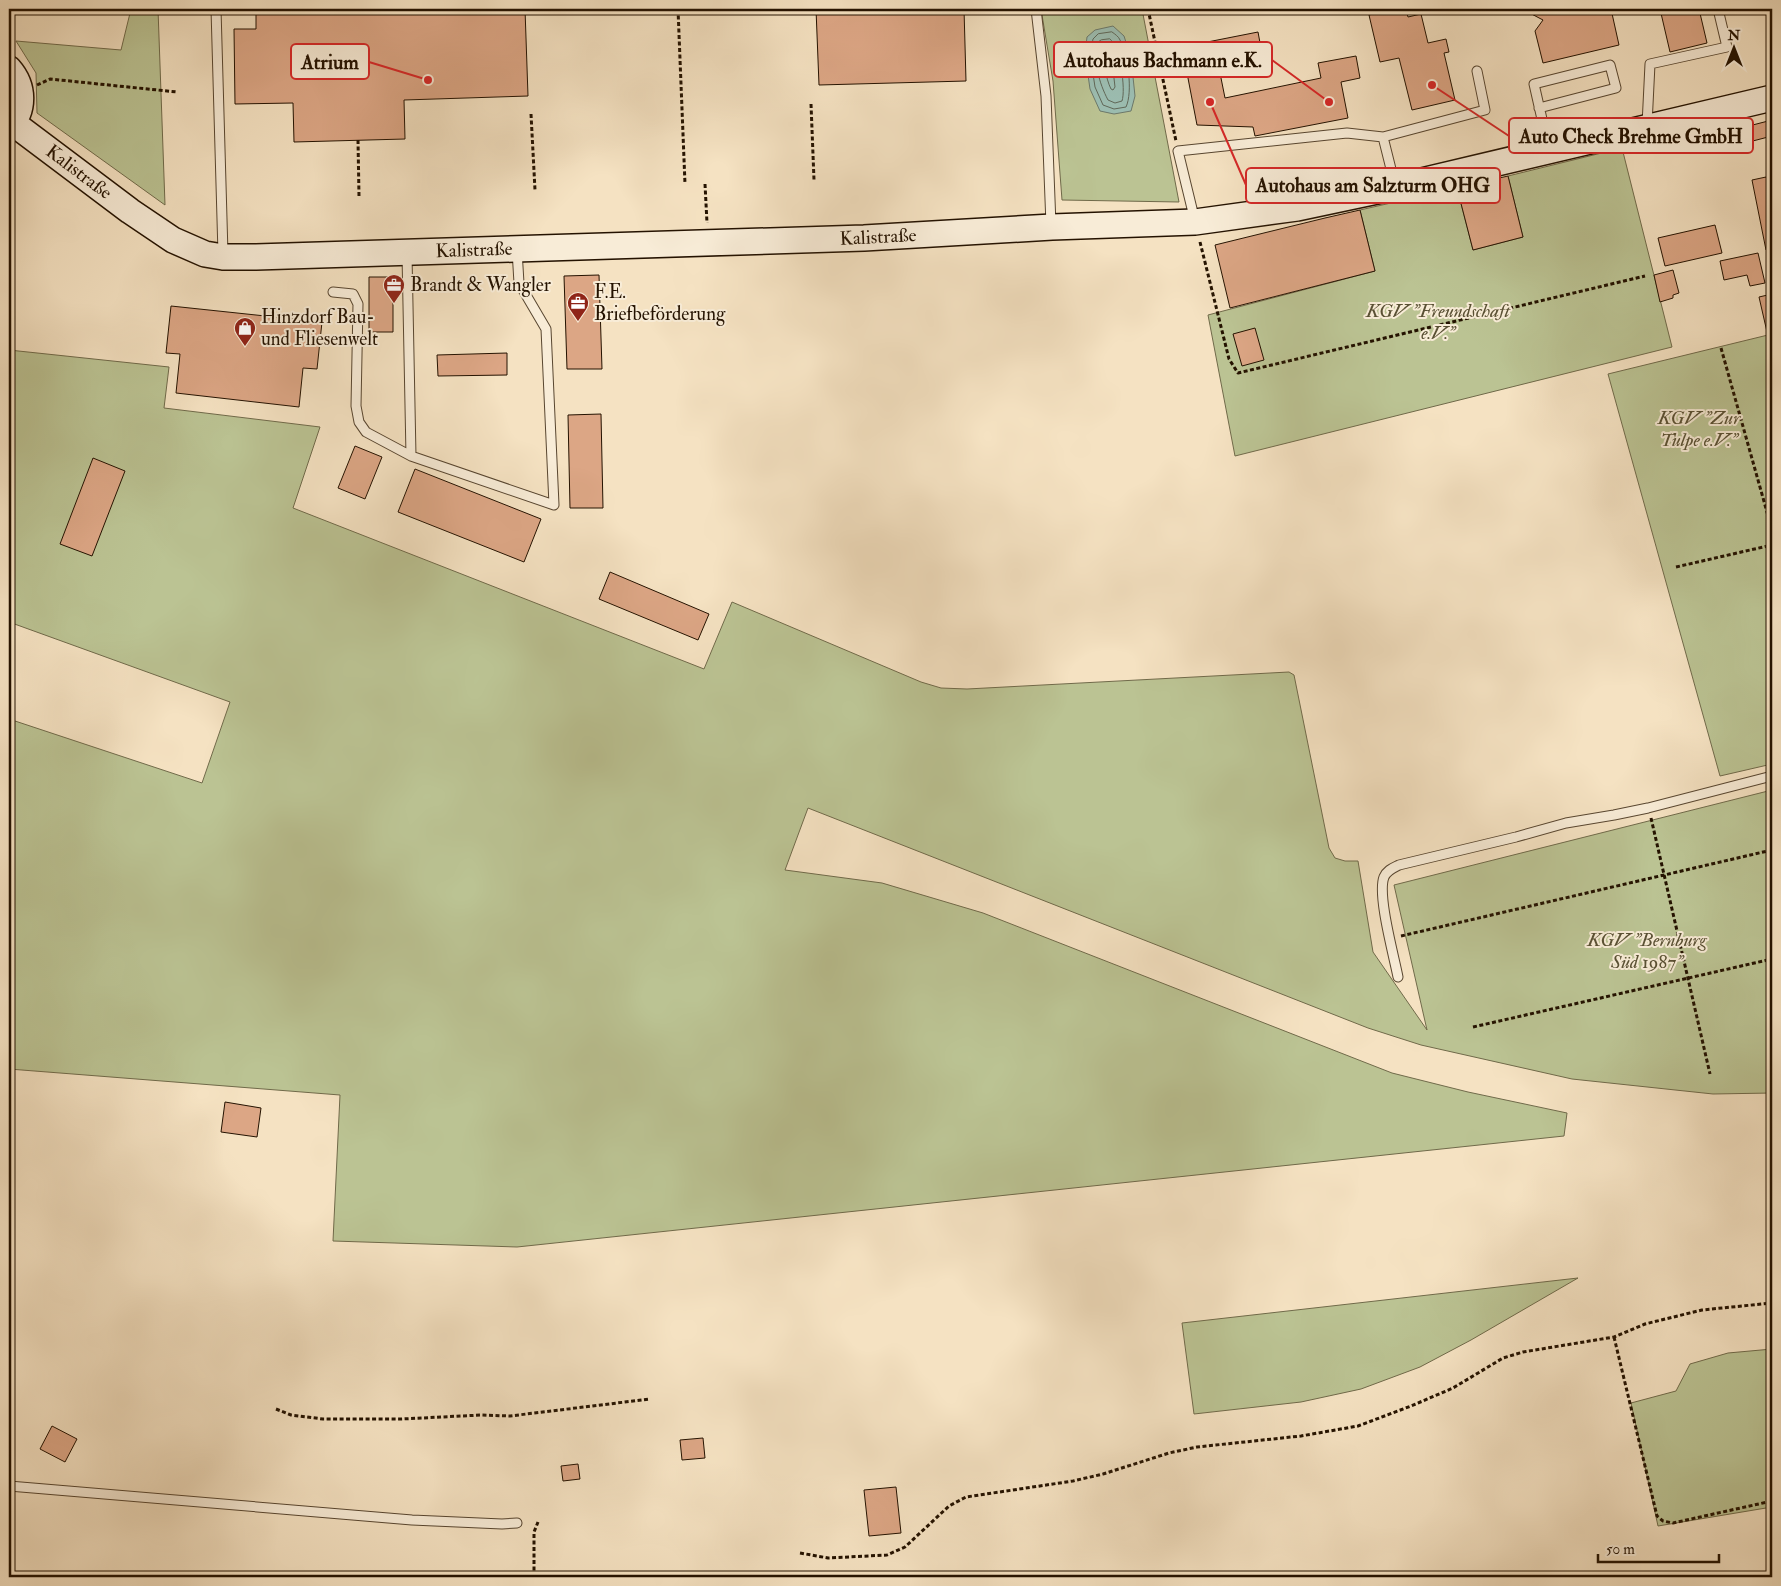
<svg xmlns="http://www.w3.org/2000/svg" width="1781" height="1586" viewBox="0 0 1781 1586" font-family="'IM FELL Double Pica',serif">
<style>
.green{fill:#bbc393;stroke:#706a4a}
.water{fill:#9cbeb2;stroke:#6c796b}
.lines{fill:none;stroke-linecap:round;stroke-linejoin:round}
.shore{stroke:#606859;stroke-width:1}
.building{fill:#dca685;stroke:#241200}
.lane-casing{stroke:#584630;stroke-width:11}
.secondary-casing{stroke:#241200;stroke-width:28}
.path{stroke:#241200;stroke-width:3;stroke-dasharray:4 2.5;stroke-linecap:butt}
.lane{stroke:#f8ecd7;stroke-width:9}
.secondary{stroke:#f8ecd7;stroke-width:25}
.labels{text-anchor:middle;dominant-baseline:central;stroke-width:4;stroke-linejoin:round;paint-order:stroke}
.street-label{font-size:19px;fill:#241200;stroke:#f8ecd7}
.poi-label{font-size:19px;fill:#241200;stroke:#f8ecd7;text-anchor:start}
.park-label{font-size:19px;font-style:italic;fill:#595033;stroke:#f8ecd7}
.leader{fill:none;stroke:#d62828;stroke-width:2}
.callout-dot{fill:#d62828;stroke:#f8ecd7;stroke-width:2}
.callout{fill:#f8ecd7;stroke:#d62828;stroke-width:2}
.callout-label{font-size:20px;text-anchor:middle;font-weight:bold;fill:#241200}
</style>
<rect width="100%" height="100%" fill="#f5e2c2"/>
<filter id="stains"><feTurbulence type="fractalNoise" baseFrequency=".004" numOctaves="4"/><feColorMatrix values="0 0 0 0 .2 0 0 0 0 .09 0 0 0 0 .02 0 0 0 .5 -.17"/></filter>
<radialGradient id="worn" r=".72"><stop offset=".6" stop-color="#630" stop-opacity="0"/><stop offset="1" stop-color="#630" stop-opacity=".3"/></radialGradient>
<path class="green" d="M131 9H158L165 205 37 113 36 73 16 41 121 50Z
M1041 9H1142L1179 202 1062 200 1053 81Z
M1622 148 1672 347 1235 456 1208 315 1375 271 1360 210 1457 188 1473 250 1523 237 1508 176Z
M1772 334V764L1720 776 1608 374Z
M9 350 169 367 164 408 320 427 293 508 704 669 732 602 921 682 941 688 967 689 1289 672 1294 675 1329 848 1335 858 1345 861H1358L1373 952 1427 1030 1394 885 1772 790V1093L1713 1094 1572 1079 1421 1045 1368 1028 808 808 785 870 882 883 983 913 1392 1073 1468 1092 1567 1113 1564 1136 517 1247 333 1241 340 1095 9 1069V719L202 783 230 702 9 622Z
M1578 1278 1471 1340 1420 1367 1361 1389 1301 1402 1194 1414 1182 1323Z
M1772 1349V1507L1658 1526 1631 1403 1676 1391 1690 1364 1728 1353Z"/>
<path class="water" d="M1113 26 1124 36 1131 58 1135 96 1131 111 1114 114 1100 111 1090 89 1085 54 1087 37 1095 30Z"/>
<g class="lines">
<path class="shore" d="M1112 32C1115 34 1119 37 1120 40 1128 55 1133 92 1126 107L1114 109 1103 105 1095 87 1090 54 1093 39 1098 34Z
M1110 39C1120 47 1126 89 1122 101L1115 103 1108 100C1099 83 1093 61 1098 42L1101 40Z
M1105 49 1109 50 1112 61 1115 87 1113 90 1111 89C1106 79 1102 59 1105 49Z"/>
</g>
<path class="building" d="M256 9H525L528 96 404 100 405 139 294 142 293 103 235 104 234 29H256Z
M816 9H964L966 81 819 85Z
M1522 9H1611L1619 45 1543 63 1535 31 1543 20Z
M1660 9H1699L1707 43 1670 52Z
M1388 10 1389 13 1406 10 1408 17 1421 14 1428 43 1446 39 1449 52 1444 53 1455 100 1412 110 1399 58 1380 62 1369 15Z
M1258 32 1263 59 1219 68 1225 98 1321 78 1318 63 1356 56 1360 78 1341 82 1348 118 1255 136 1253 127 1197 125 1182 47Z
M1772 120V136L1745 143 1741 128Z
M1508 176 1523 237 1473 250 1457 188Z
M1766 177 1768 183 1772 182V250H1766L1752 180Z
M1360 210 1375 271 1230 308 1215 245 1325 218Z
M1715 225 1722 253 1665 266 1658 238Z
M1758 253 1765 283 1750 286 1747 275 1724 280 1720 261Z
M1673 270 1679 293 1673 295V298L1660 302 1654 275Z
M599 275 602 369H567L564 276Z
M369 277H393V332H369Z
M1772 294V332H1767L1759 297Z
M171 306 322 322 317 369 303 368 299 407 176 393 180 354 166 353Z
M1255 328 1264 360 1242 366 1233 334Z
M507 353V375L438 376 437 355Z
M601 414 603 508H570L568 415Z
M355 446 382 457 365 499 338 488Z
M93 458 125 471 92 556 60 544Z
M415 469 541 519 524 562 398 512Z
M610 572 709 614 698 640 599 599Z
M225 1102 261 1108 257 1137 221 1132Z
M52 1426 77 1439 65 1462 40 1449Z
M703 1438 705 1458 682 1460 680 1440Z
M578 1464 580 1479 563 1481 561 1466Z
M896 1487 901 1533 869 1536 864 1490Z"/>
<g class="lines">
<g class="lane-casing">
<path id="lane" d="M216 9 223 254
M1036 9 1046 96 1051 225
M1539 108 1616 88 1610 65 1534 84 1549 150
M1647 125 1650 64 1727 47 1718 9
M1383 137 1485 110 1477 71
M1195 221 1178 151 1347 133 1383 137 1395 185
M407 255 411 456 554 505 546 329 519 283 517 250
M333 292 353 294 358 304 356 406 359 422 366 432 411 456
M1398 977C1394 956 1377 895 1384 877 1387 870 1393 868 1399 865L1516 837 1566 823 1614 815 1648 808 1772 776
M9 1486 412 1520 502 1524 517 1523"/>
</g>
<g class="secondary-casing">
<path id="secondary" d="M9 69C24 86 25 110 9 127
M13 123 130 211 173 240 205 254 223 257H256L864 238 1052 227 1195 222 1297 208 1396 187 1772 98"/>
</g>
<path class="path" d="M678 9 685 184
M1148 9 1176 141
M37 85 50 79 177 92
M811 104 814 180
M531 114 535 190
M358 140 359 196
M705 184 707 223
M1200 242 1229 359 1238 373 1645 276
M1721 348 1772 530
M1769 546 1772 559
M1676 567 1772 545
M1651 818 1710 1074
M1401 936 1772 850
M1473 1027 1772 959
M1614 1337 1657 1516 1663 1521 1673 1523 1772 1501
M276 1409 291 1415 323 1419H402L481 1415 510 1416 650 1399
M800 1553 828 1558 887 1555 905 1547 949 1506 966 1497 1073 1481 1103 1474 1169 1453 1197 1447 1301 1436 1358 1426 1411 1406 1453 1388 1503 1358 1523 1352 1614 1337 1645 1324 1702 1310 1772 1303
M534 1577V1532L538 1522"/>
<use href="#lane" class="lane"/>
<use href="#secondary" class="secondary"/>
</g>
<defs>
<g id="office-pin" transform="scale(1.125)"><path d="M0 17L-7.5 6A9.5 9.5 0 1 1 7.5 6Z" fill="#8f2418" stroke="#f8ecd7"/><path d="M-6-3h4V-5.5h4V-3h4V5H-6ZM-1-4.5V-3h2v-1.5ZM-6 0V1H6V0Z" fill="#fff"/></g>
<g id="shop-pin" transform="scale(1.125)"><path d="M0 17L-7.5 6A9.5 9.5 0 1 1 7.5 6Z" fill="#8f2418" stroke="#f8ecd7"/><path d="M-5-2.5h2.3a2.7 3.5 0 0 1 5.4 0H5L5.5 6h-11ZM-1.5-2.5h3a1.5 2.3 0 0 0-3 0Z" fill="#fff"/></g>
</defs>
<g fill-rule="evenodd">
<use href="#office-pin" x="394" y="285"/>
<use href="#office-pin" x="578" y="303"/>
<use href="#shop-pin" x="245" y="328"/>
</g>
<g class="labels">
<g class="street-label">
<text transform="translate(79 172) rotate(37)">Kalistraße</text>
<text transform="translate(878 237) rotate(-3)">Kalistraße</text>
<text transform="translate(474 250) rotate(-2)">Kalistraße</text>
</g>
<g class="poi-label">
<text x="410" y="285">Brandt &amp; Wangler</text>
<text x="594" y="292">F.E.<tspan x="594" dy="22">Briefbeförderung</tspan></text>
<text x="261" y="317">Hinzdorf Bau-<tspan x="261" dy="22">und Fliesenwelt</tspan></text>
</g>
<g class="park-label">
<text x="1438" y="311">KGV "Freundschaft<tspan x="1438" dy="22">e.V."</tspan></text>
<text x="1699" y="418">KGV "Zur<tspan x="1699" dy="22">Tulpe e.V."</tspan></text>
<text x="1647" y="940">KGV "Bernburg<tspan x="1647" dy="22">Süd 1987"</tspan></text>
</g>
</g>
<path class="leader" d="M1329 102L1272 60M428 80L369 62M1432 85L1509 136M1210 102L1246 185"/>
<g class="callout-dot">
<circle cx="1329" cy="102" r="5"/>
<circle cx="428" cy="80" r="5"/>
<circle cx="1432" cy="85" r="5"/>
<circle cx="1210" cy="102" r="5"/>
</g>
<g class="callout">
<rect x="1054" y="42" width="218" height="35" rx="5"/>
<rect x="291" y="44" width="78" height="35" rx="5"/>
<rect x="1509" y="118" width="244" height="35" rx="5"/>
<rect x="1246" y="168" width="254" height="35" rx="5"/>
</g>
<g class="callout-label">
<text x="1163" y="67">Autohaus Bachmann e.K.</text>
<text x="330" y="69">Atrium</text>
<text x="1631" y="143">Auto Check Brehme GmbH</text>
<text x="1373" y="192">Autohaus am Salzturm OHG</text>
</g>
<rect width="1781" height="1586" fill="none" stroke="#f5e2c2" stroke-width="30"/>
<rect x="10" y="10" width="1761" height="1566" fill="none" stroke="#241200" stroke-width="2.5"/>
<rect x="15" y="15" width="1751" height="1556" fill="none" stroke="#241200"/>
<g transform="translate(1734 48)" stroke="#f8ecd7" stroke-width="4" paint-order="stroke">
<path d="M0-4L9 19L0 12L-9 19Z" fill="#241200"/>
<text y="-8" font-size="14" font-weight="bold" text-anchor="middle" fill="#241200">N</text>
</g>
<path d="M1598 1554v8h121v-8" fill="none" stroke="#241200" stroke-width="2.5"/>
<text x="1606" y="1554" font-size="15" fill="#241200" stroke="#f8ecd7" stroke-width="4" paint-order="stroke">50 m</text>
<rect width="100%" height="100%" filter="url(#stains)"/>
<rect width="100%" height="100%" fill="url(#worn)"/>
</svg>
